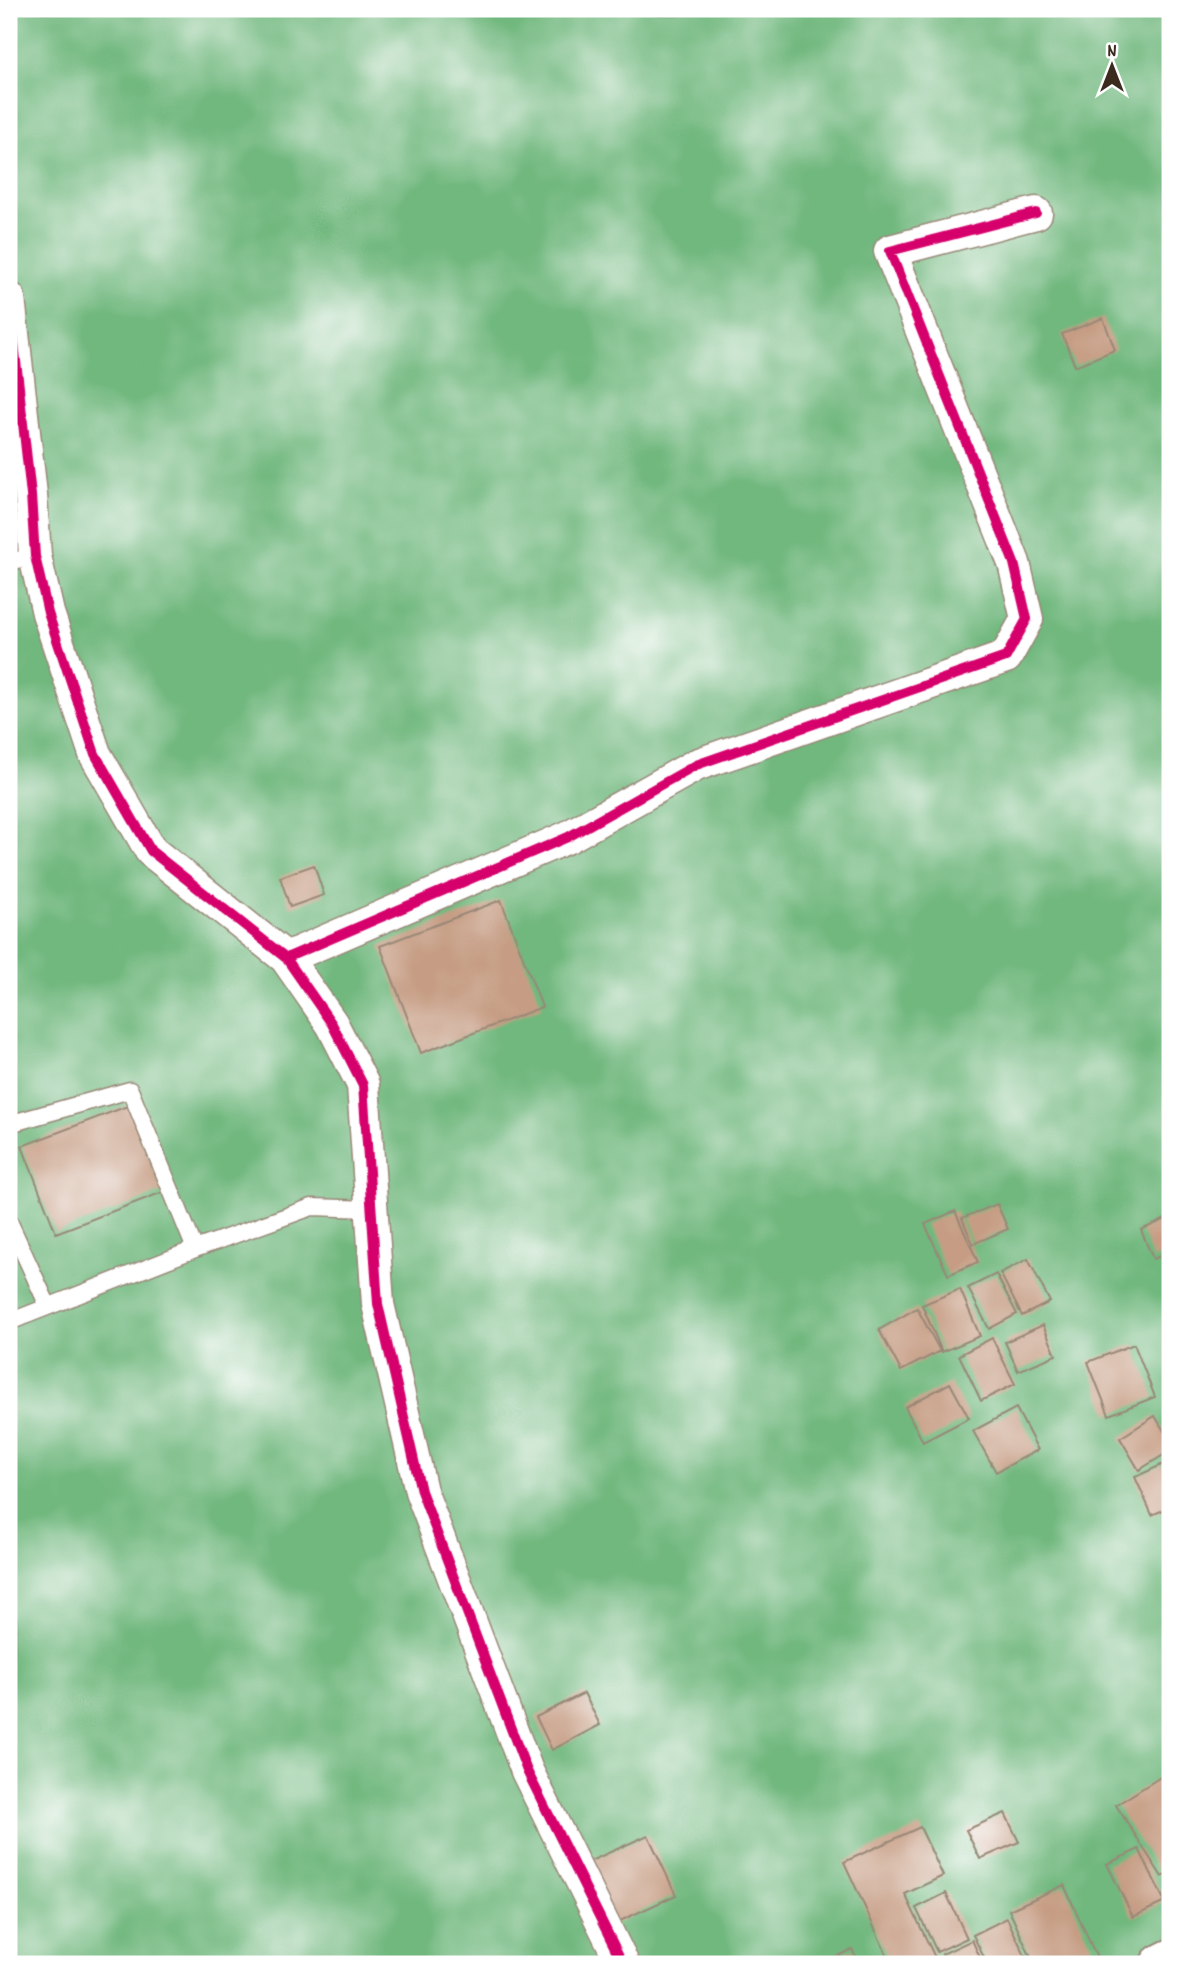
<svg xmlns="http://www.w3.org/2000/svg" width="1179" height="1973" viewBox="0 0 1179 1973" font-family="Dekko,sans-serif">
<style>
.forest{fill:#71b87e;stroke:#56714e;stroke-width:2}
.building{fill:#c69d84}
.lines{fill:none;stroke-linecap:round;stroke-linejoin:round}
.lane-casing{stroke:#988877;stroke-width:19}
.street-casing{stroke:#988877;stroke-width:35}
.secondary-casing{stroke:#988877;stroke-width:42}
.lane{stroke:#fff;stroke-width:16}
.street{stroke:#fff;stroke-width:32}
.secondary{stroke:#fff;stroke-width:38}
.cycleway-casing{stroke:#fff;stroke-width:15}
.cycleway{stroke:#d6006c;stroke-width:10}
</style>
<rect width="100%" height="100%" fill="#fff"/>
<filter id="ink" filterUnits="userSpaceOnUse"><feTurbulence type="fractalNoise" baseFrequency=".0143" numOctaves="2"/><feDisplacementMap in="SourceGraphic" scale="14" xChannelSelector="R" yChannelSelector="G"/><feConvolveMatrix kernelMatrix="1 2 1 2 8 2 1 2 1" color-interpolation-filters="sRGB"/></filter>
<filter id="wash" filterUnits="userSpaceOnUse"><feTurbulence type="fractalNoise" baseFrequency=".00686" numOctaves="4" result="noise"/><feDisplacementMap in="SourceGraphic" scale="28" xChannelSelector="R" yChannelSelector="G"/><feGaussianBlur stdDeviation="1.57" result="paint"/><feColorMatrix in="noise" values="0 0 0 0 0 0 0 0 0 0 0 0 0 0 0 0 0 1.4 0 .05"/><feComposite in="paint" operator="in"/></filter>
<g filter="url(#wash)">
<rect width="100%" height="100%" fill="#f6e6d0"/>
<path class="forest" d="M9 9H1170V1964H9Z"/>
<g id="blocks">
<path class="building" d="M1103 318 1115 350 1075 366 1062 334Z
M314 865 324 895 290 907 280 877Z
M501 900 542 1007 421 1053 380 946Z
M130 1105 163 1192 56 1233 22 1146Z
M997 1204 1008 1229 973 1244 962 1218Z
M955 1211 978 1262 948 1275 925 1224Z
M1170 1217V1252L1153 1259 1141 1230Z
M1028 1259 1050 1302 1022 1316 1000 1273Z
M996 1274 1017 1314 989 1329 968 1288Z
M960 1289 980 1336 942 1352 922 1305Z
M917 1308 940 1351 901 1371 879 1330Z
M1043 1325 1056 1355 1018 1371 1005 1342Z
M992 1338 1015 1384 981 1401 959 1355Z
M1134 1344 1155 1397 1109 1415 1088 1362Z
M950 1383 969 1418 923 1442 905 1407Z
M1016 1408 1038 1450 996 1472 973 1431Z
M1155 1416 1170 1441V1451L1139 1470 1120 1438Z
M1170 1461V1507L1152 1515 1135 1477Z
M584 1693 600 1725 552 1750 536 1717Z
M1170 1771V1872L1162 1877 1116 1805Z
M1005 1813 1019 1842 980 1859 966 1830Z
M920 1827 943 1876 905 1894 938 1964H891L844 1862Z
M648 1835 676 1895 605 1928 577 1867Z
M1139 1849 1165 1902 1133 1917 1107 1864Z
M1064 1885 1097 1958 1083 1964H1034L1009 1910Z
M946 1893 967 1938 937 1952 916 1908Z
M1007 1918 1029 1964H987L973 1935Z
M972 1940 983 1964H947L942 1954Z
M852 1949 859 1964H820Z"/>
</g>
</g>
<g filter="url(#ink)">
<use href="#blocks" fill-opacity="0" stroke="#988877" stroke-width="2"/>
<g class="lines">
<g class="lane-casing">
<path id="lane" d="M9 562 35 556
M9 1124 130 1090 195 1249
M9 1221 48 1306
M9 1322 195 1249 312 1207 371 1209"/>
</g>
<g class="street-casing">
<path id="street" d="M9 298 31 495 35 556 48 613 95 754 151 851 286 958 332 1024 363 1085 378 1304 421 1491 527 1771 623 1964
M286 958 568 837 696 765 1006 657 1027 619 1014 563 890 251 1036 213"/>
</g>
<g class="secondary-casing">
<path id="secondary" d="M1160 1964 1170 1959"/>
</g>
<use href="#lane" class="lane"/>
<use href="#street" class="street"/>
<use href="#secondary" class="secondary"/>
<g class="cycleway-casing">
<path id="cycleway" d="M9 298 31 495 35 556 48 613 95 754 151 851 286 958 332 1024 363 1085 378 1304 421 1491 527 1771 623 1964
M286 958 568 837 696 765 1006 657 1027 619 1014 563 890 251 1036 213"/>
</g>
<use href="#cycleway" class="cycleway"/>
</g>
</g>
<rect width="1179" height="1973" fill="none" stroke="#fff" stroke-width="35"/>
<g transform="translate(1112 66)" stroke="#ffffff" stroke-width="5" paint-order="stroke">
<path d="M0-5L12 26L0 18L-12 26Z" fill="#3b2a1e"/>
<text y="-10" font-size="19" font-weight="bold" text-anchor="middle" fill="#3b2a1e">N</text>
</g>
</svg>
